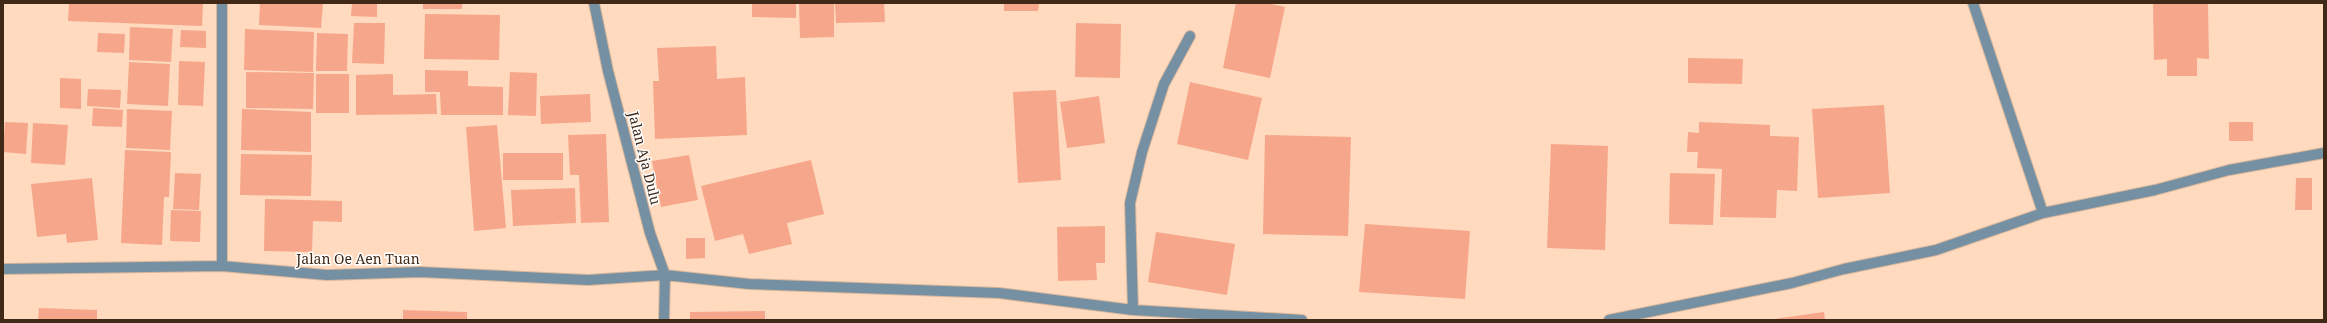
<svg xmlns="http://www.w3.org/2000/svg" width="2327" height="323" viewBox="0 0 2327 323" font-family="'Noto Serif',serif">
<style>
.building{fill:#f6a78b}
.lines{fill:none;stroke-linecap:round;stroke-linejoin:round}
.minor-casing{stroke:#d9b79c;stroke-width:12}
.minor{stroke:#7690a3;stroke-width:10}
.labels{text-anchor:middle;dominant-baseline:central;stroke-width:3;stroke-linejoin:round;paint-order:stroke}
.street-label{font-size:14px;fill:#402916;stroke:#fff}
</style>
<rect width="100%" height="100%" fill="#ffdabe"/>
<path class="building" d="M69 3H203L202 26 68 21Z
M260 3H323L321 28 259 25Z
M352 3H377V17L351 16Z
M423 3H462V9H423Z
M752 3H796V18L752 17Z
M799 3H834V37L800 38Z
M835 3H884L885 22 836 23Z
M1004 3H1039L1038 11H1004Z
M1236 3H1266L1285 7 1270 78 1223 68Z
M2153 3H2208L2209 59 2197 58V76H2167V59L2154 60Z
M425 14 500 15 499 60 424 59Z
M354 23H385L384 64 352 63Z
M1076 23 1121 24 1120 78 1075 77Z
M130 27 173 29 171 62 129 60Z
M245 29 314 32 313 72 244 70Z
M181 30 206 31V48L180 47Z
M98 33 125 34 124 53 97 52Z
M317 33 348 34 347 71H316Z
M716 46 717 79 745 77 747 135 655 139 653 81H659L657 48Z
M1688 58 1743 59 1742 84 1688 83Z
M179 61 205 62 203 106 178 105Z
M129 62 170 64 168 106 127 104Z
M425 70 468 71V86L503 87V115H441L440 92H425Z
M246 72 314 73 313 109 246 108Z
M510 72 537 73 536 116 508 115Z
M316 74H349V113H316Z
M393 74V95L436 94 437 114 356 115V75Z
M60 78 81 79V109L60 108Z
M1190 82 1262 98 1248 160 1177 144Z
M88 89 121 90 120 108 87 106Z
M1056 90 1061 180 1018 183 1013 92Z
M590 94 591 122 541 124 540 96Z
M1099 96 1105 143 1067 148 1060 102Z
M1884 105 1890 193 1818 198 1812 109Z
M93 108 123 110 122 127 92 126Z
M127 109 172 111 170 150 126 148Z
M242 109 311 112V152L241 150Z
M5 122 28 123 26 154 3 152Z
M1699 122 1770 125V136L1799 137 1797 191 1777 190 1776 218 1720 217 1722 169 1697 168 1698 152H1687L1688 132 1699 133Z
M2229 122H2253V141H2229Z
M33 123 68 125 65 165 31 163Z
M497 125 506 228 474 231 466 127Z
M606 134 609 222 581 223 579 175H570L568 135Z
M1265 135 1351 137 1348 236 1263 234Z
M1551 144 1608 146 1605 250 1547 248Z
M125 150 171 152 169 197H164L162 245 121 243Z
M503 153H563V180H503Z
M241 154 312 155 311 196 240 195Z
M689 155 698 200 661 207 652 161Z
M811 160 824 214 787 223 792 244 749 254 743 234 715 241 701 186Z
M175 173 201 174 199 210 173 209Z
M1670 173 1715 174 1713 225 1669 224Z
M92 178 98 240 67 243 66 234 37 237 31 184Z
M2296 178H2312V210H2295Z
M575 188 576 223 513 226 511 190Z
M265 199 342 201V222L313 221 312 252 264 251Z
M171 210 201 211 200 242 170 241Z
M1365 224 1470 231 1465 299 1359 292Z
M1105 226V263H1096L1097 280 1058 281 1057 227Z
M1156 232 1235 244 1227 295 1148 282Z
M686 238H705V258L686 259Z
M39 308 97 310V320H38Z
M403 310 467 312V320H403Z
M765 311V320H690V312Z
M1824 312 1825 320H1774V319Z"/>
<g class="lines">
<g class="minor-casing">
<path id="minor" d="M594 3 608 71 650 233 665 275 664 320
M1973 3 2043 213
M222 266V3
M3 269 222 266 327 275 420 272 588 280 665 275 749 284 999 293 1133 310 1302 320
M1133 310 1130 203 1142 152 1164 84 1190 36
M1609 320 1792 283 1844 269 1936 250 2043 213 2155 190 2229 170 2324 153"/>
</g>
<use href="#minor" class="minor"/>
</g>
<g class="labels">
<g class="street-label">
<text transform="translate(645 158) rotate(76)">Jalan Aja Dulu</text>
<text x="358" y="258">Jalan Oe Aen Tuan</text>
</g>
</g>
<rect width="2327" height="323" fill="none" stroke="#402916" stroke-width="8"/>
</svg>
